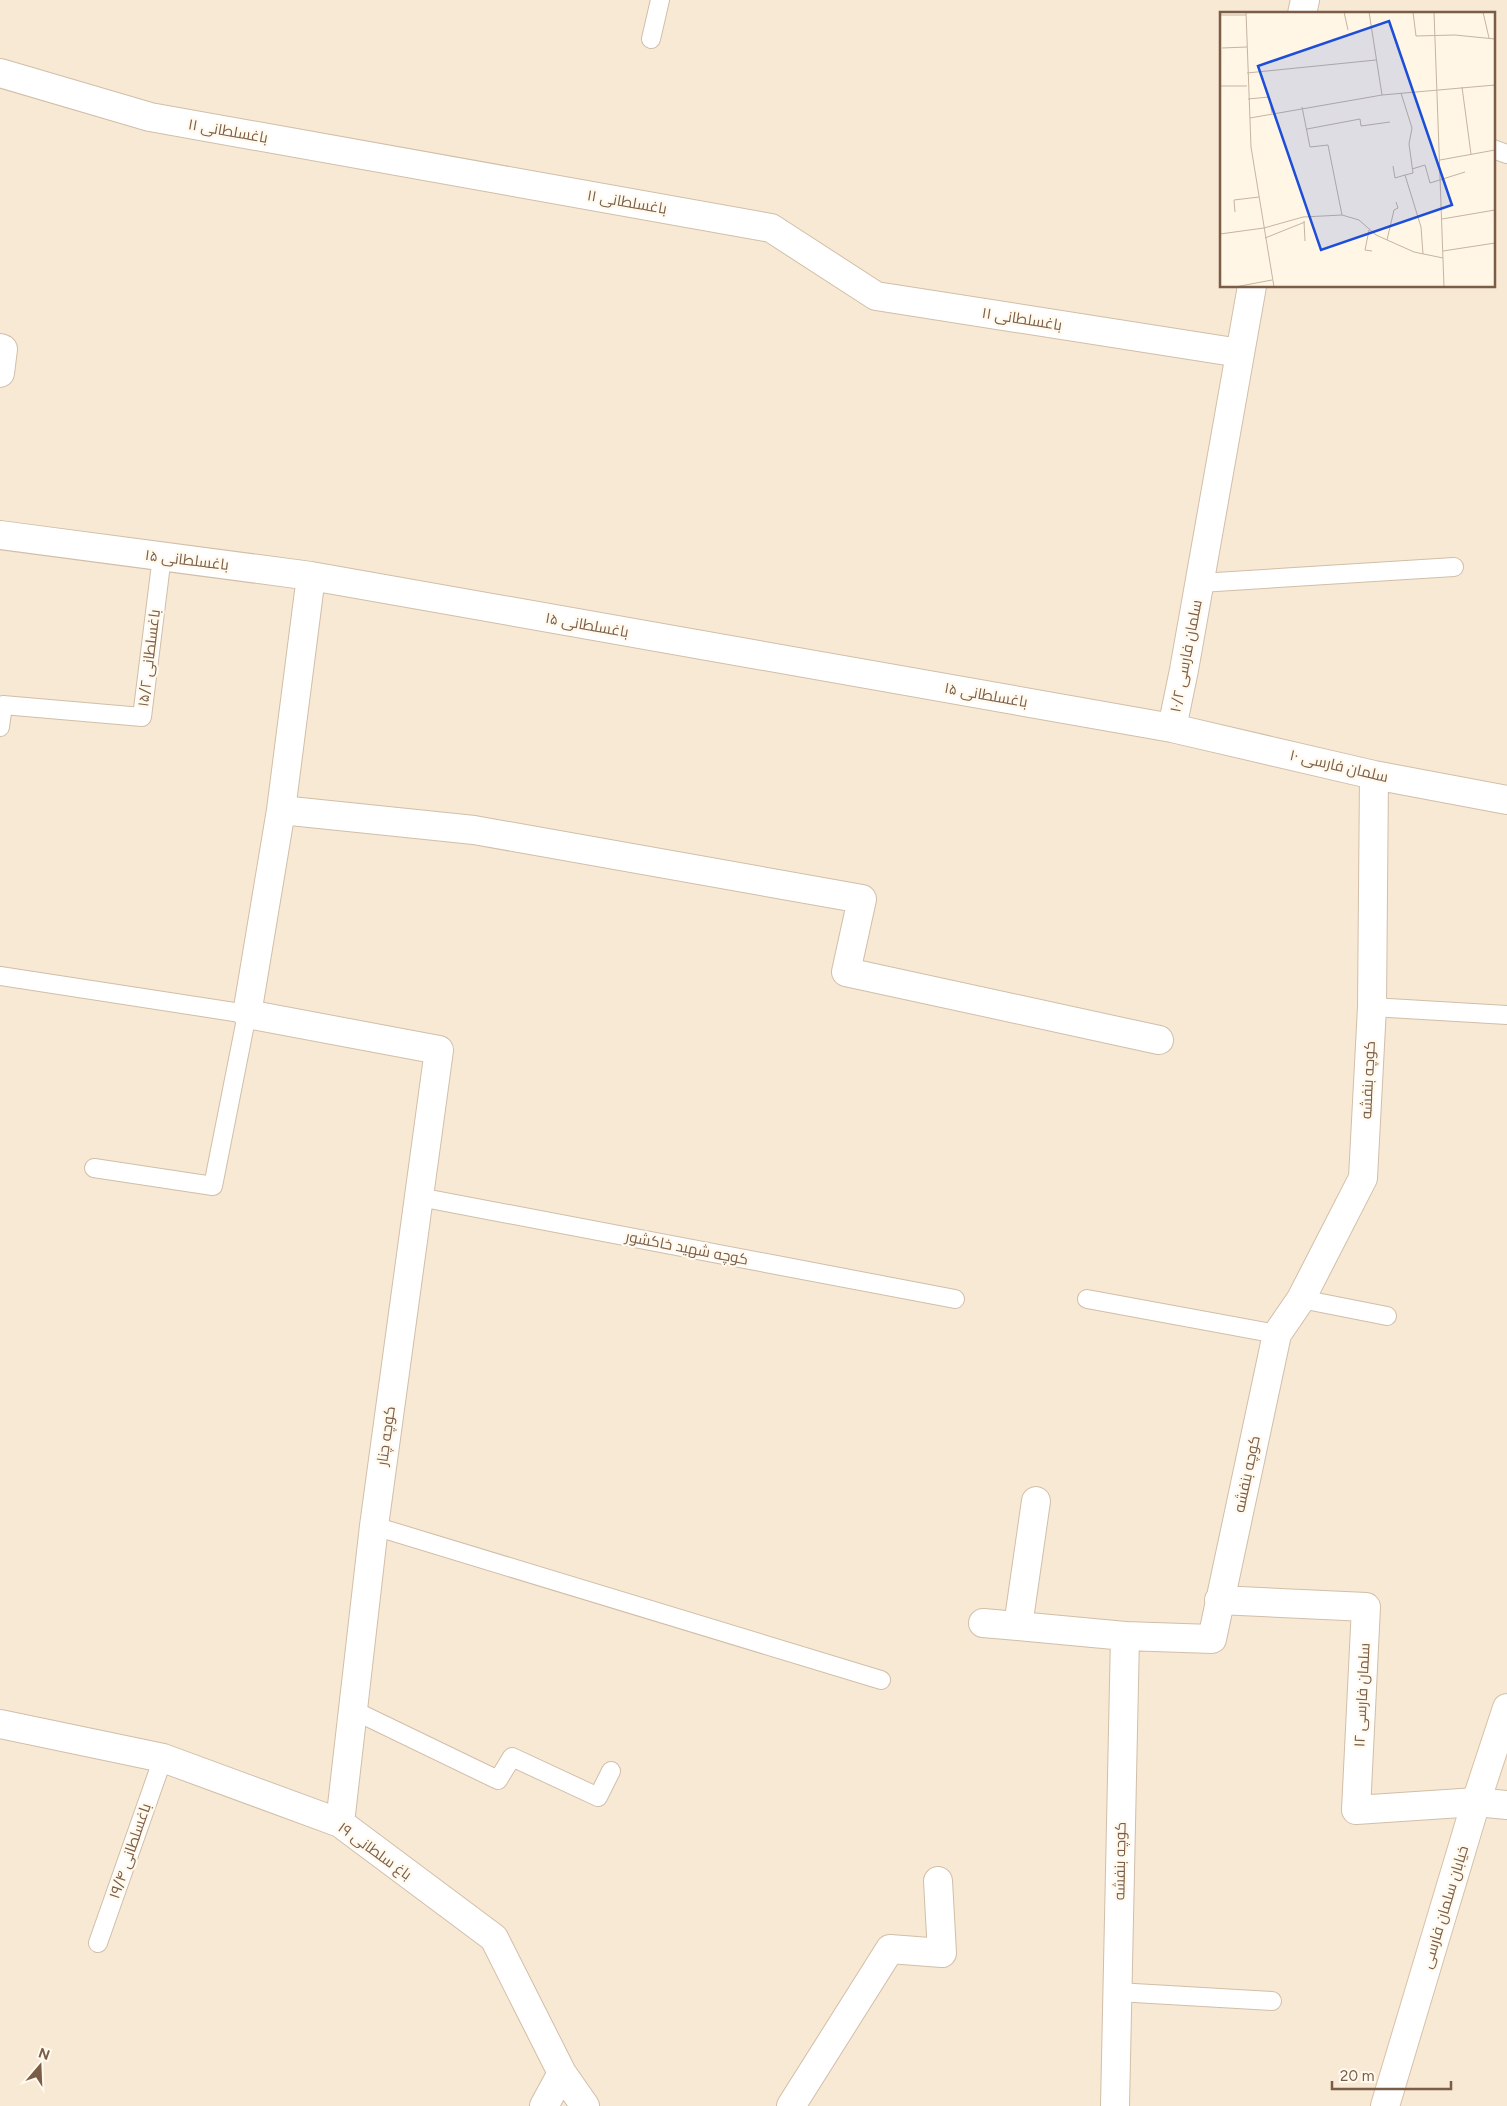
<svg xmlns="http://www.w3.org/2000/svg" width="1507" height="2106" viewBox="0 0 1507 2106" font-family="Figtree,Cairo,sans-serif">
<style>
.residential{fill:#f7e9d3;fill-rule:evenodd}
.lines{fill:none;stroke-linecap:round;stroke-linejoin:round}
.lane-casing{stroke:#d2bea9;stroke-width:20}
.street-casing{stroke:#d2bea9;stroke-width:30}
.secondary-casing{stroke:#d8c1a9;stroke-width:30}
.lane{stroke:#fff;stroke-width:18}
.street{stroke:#fff;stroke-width:28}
.secondary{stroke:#fff;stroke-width:28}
.labels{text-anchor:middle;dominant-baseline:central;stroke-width:4.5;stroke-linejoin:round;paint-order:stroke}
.street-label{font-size:15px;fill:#7b5d47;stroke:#fff9ee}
.inset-road{fill:none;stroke:#c6b4a1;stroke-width:1}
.view{fill:#1d4ed8;fill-opacity:0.15;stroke:#1d4ed8;stroke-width:2.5}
.inset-edge{fill:none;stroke:#7b5d47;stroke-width:2.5}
</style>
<rect width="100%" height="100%" fill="#fff6e5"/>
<path class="residential" d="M0 0H1507V2106H0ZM1221 14H1493V286H1221Z"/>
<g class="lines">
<g class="lane-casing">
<path id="lane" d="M651 39 660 0
M1493 149 1507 154
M1200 583 1454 567
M0 727 3 705 142 717 162 556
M0 976 247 1014 213 1186 94 1168
M1372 1007 1507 1015
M419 1197 955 1299
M1087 1299 1277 1334
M1301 1299 1387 1316
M374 1526 881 1680
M353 1710 498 1780 512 1757 598 1797 611 1771
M98 1943 163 1758
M1117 1992 1272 2001"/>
</g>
<g class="street-casing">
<path id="street" d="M1302 14 1305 0
M0 73 150 117 771 228 876 296 1240 353
M0 348 3 349 0 373
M0 535 311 576 1172 728 1374 775 1507 800
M311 576 281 810 247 1014 439 1050 374 1526 340 1823
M1172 728 1184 670 1252 286
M281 810 474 830 862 899 846 972 1159 1040
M1036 1501 1018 1626 1125 1636
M1219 1600 1366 1607 1356 1810 1476 1802 1507 1805
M983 1623 1018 1626
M0 1724 163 1758 340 1823 494 1938 562 2073 585 2106
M544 2106 562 2073
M791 2106 890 1949 942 1953 938 1881
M1115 2106 1125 1636 1212 1639 1277 1334 1301 1299 1363 1178 1372 1007 1374 775"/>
</g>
<g class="secondary-casing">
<path id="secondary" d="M1385 2106 1476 1802 1507 1708"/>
</g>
<use href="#lane" class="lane"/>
<use href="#street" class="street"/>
<use href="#secondary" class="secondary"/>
</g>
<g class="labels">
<g class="street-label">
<text transform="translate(228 131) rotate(10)">باغسلطانی ۱۱</text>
<text transform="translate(627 202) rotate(10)">باغسلطانی ۱۱</text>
<text transform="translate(1022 319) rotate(9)">باغسلطانی ۱۱</text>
<text transform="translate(187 560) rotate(7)">باغسلطانی ۱۵</text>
<text transform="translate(587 625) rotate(10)">باغسلطانی ۱۵</text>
<text transform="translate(1186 656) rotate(-79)">سلمان فارسی ۱۰/۲</text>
<text transform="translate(149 658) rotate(-83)">باغسلطانی ۱۵/۲</text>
<text transform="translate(986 695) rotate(10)">باغسلطانی ۱۵</text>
<text transform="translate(1339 766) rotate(13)">سلمان فارسی ۱۰</text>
<text transform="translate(1368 1080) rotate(-87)">کوچه بنفشه</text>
<text transform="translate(687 1248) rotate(11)">کوچه شهید خاکشور</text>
<text transform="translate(386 1436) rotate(-82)">کوچه چنار</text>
<text transform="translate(1247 1474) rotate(-78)">کوچه بنفشه</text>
<text transform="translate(1362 1695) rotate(-87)">سلمان فارسی ۱۲</text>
<text transform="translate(130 1851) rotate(-71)">باغسلطانی ۱۹/۴</text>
<text transform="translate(375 1851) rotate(36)">باغ سلطانی ۱۹</text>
<text transform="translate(1120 1861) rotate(-89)">کوچه بنفشه</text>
<text transform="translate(1445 1907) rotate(-73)">خیابان سلمان فارسی</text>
</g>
</g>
<g transform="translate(1220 12)">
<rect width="275" height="275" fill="#fff6e5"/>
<path class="inset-road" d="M26 0 31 135 54 275M124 0 128 18M149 0 162 83M193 0 196 24 235 23 275 27M214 0 224 275M263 0 269 26M0 3H26M2 36 27 35M27 61 156 48M0 74H27M242 75 251 142M181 81 192 116 189 132 193 161 185 163 201 215 203 242M28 87 49 85 52 101M82 95 90 135 108 133 122 203M30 106 162 83 275 73M87 117 140 107 141 114 170 110M220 148 275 138M173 154 175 166 185 163M192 157 205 153 210 171 245 160M15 200 14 188 39 185M222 207 275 198M84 209 85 229M149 218 145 238 152 239M0 222 44 216 83 205 122 203 139 208 156 223 194 240 223 246M45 226 85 210M167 228 174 198 178 196 176 190M223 239 275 231M15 275 52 268"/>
<path class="view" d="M169 9 232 193 101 238 38 54Z"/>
<rect width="275" height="275" class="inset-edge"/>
</g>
<g transform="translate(40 2066) rotate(19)" stroke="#fff9ee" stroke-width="4" paint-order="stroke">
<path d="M0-4L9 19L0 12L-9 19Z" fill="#7b5d47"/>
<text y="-8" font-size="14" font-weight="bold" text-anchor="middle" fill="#7b5d47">N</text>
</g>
<path d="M1332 2081v8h119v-8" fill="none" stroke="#7b5d47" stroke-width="2.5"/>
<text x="1340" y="2081" font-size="15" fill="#7b5d47" stroke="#fff9ee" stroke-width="4" paint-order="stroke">20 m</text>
</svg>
